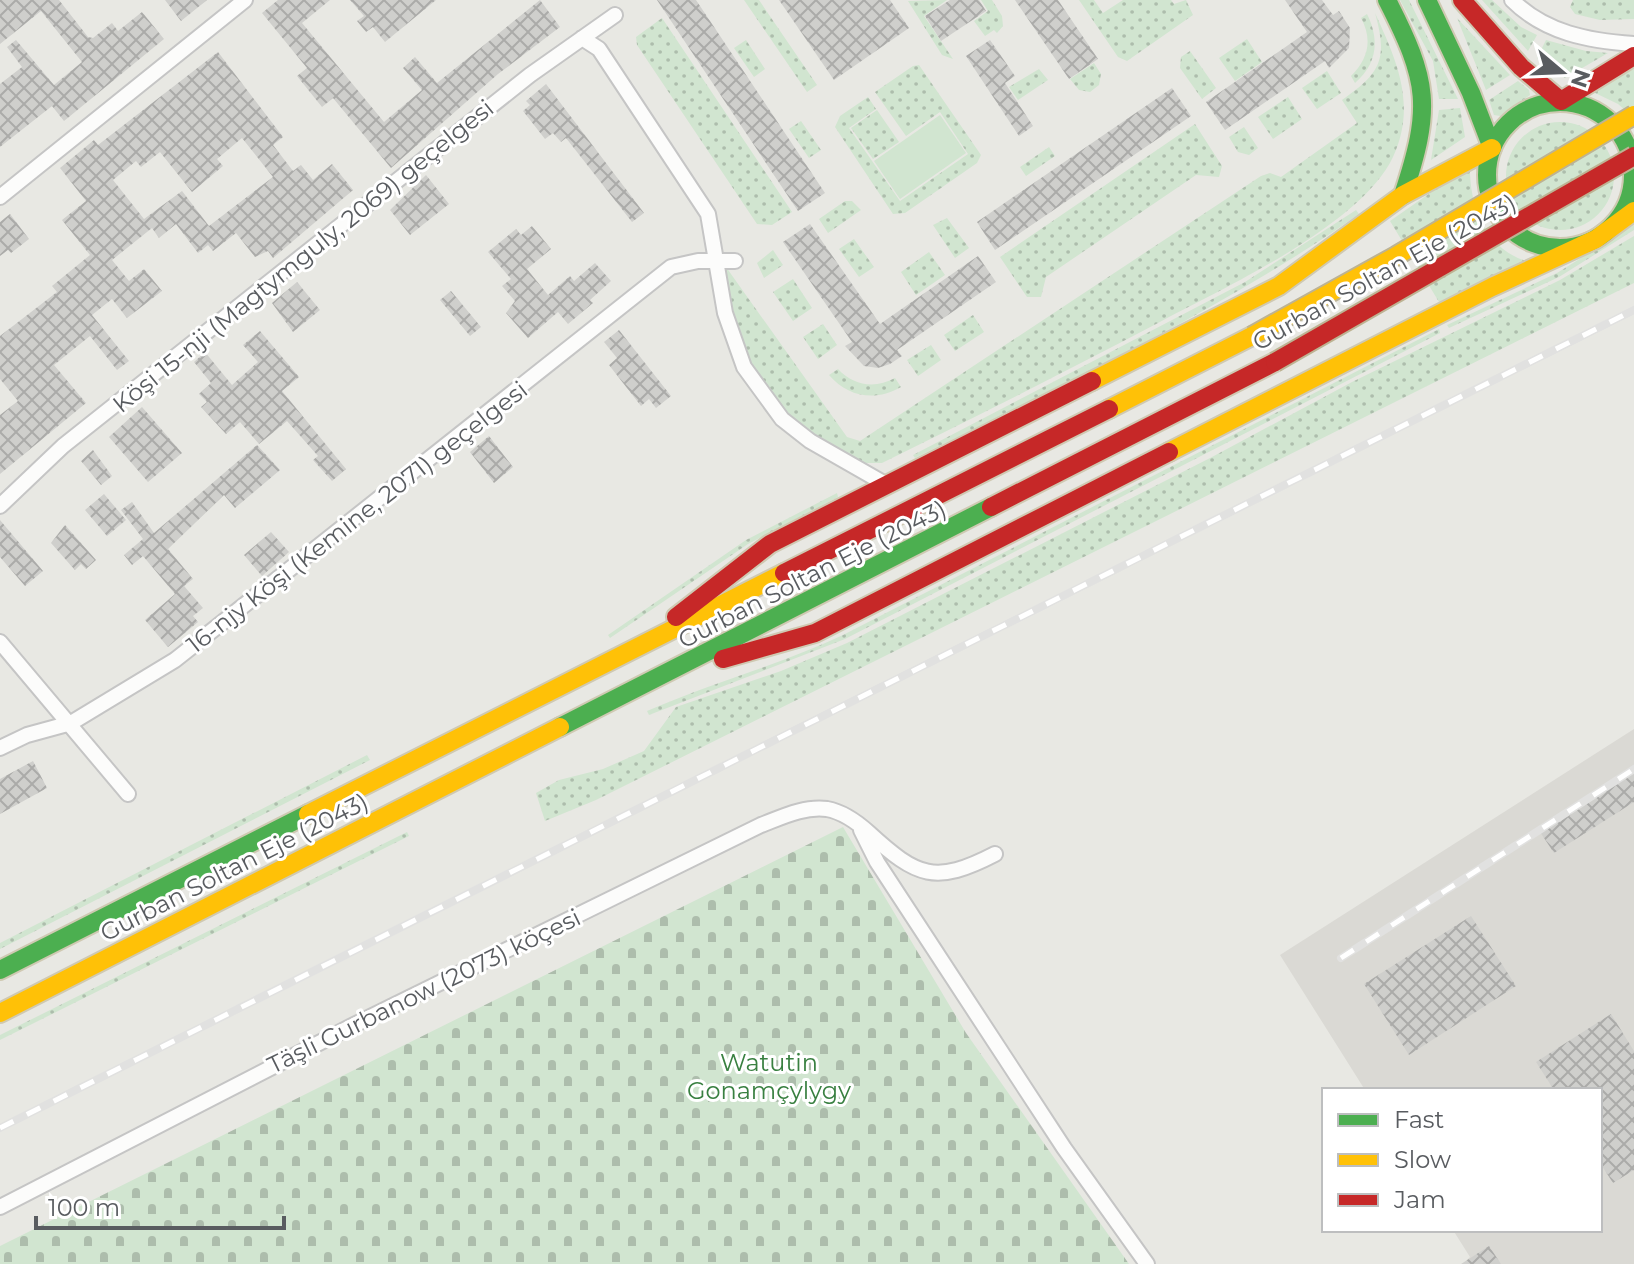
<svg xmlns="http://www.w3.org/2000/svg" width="1634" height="1264" viewBox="0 0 1634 1264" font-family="Montserrat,sans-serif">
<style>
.industrial{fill:#dad9d4}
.green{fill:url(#green-dots)}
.cemetery{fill:url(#cemetery-stones)}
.pitch{fill:#d1e5d0}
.building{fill:url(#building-cross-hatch);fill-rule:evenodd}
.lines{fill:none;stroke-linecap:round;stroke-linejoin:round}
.street-casing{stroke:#c5c5c5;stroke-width:18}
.fast-casing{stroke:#cfc9b2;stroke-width:22}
.slow-casing{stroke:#cfc9b2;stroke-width:22}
.jam-casing{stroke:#cfc9b2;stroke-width:22}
.street{stroke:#fcfcfb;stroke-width:14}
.fast{stroke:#4caf50;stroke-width:18}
.slow{stroke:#ffc107;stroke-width:18}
.jam{stroke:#c62828;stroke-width:18}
.rail-casing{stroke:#e1e1e0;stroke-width:8}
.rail{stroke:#fff;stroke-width:5;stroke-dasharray:15;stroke-linecap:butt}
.slow-bridge-casing{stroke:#bdb393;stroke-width:22;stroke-linecap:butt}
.jam-bridge-casing{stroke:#bdb393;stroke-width:22;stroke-linecap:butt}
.slow-bridge{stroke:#ffc107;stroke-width:18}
.jam-bridge{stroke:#c62828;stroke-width:18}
.labels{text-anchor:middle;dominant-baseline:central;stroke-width:6;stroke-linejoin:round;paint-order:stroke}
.street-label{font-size:24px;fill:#595c60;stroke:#fff}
.park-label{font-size:24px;fill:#398041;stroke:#fff}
</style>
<defs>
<pattern id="green-dots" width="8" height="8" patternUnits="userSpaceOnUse" patternTransform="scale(2)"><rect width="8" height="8" fill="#d1e5d0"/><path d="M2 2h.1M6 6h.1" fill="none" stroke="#adbdac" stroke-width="1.8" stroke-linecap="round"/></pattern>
<pattern id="cemetery-stones" width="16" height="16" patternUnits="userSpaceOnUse" patternTransform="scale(2)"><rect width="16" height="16" fill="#d1e5d0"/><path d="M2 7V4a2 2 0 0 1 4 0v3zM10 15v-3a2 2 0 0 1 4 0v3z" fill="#adbdac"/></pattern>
<pattern id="building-cross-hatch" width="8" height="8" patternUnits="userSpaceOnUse" patternTransform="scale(2)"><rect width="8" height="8" fill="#cfcfcc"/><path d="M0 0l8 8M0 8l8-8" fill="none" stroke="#ababa9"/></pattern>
</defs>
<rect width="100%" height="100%" fill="#e8e8e3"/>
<path class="industrial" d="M1634 729V1264H1468L1466 1261 1470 1257 1453 1230H1600V1090H1365L1280 955Z"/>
<path class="green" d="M744 0H759L817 85 807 92Z
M947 0 924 16 953 59 942 55 908 1Z
M981 0H992L1002 16 1003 26 997 33 994 30 985 36 974 21 988 11Z
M1079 0H1094L1103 13 1123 0H1171L1174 4 1186 0 1193 15 1127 61 1118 57Z
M1400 0H1409L1458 99H1439L1433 61Z
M1482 0H1492L1521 27 1537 35 1528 51Z
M1573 0H1634V19L1600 20 1575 14 1570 7Z
M1375 13C1397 61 1417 105 1393 157 1361 225 1224 288 1158 323 1067 371 975 417 882 463H856L838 458 767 397 742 350 729 310 723 277 726 267 847 437 860 441 1261 176 1270 173 1281 177 1357 123 1342 100C1381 73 1388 59 1375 13Z
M1367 14C1380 40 1377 64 1355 83L1351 76C1368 59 1373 40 1361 18Z
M662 18 792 212 772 225 757 224 637 45 636 37Z
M1457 18 1510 75 1486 90Z
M1247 39 1262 62 1235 81 1219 58Z
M746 40 765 69 754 77 734 48Z
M1546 40 1586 51 1608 53 1565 78 1537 58Z
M1190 51 1216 88 1202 99 1180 68 1181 57Z
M1094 63 1101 74 1099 85 1090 92 1079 90 1070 79Z
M919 65 981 155 977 163 905 213 893 214 835 127 840 116 868 97 876 109 849 128 900 201 968 154 940 112 906 136 875 92 913 66Z
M1039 69 1048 80 1018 100 1009 87Z
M1634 69V118L1618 104 1591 91Z
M1327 71 1341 93 1317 109 1302 88Z
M1518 81 1529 90 1530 95 1500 116 1494 115 1489 100Z
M1288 97 1302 119 1273 139 1258 117Z
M1460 108 1465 137 1431 160 1439 110Z
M877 110 899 142 873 159 851 128Z
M801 121 821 150 809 158 789 129Z
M1506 176a54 54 0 1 1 108 0a54 54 0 1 1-108 0Z
M1195 124 1222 166 1219 177 1196 175 1046 277 1041 297H1027L1000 257Z
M1244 127 1258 148 1249 155 1238 152 1229 137Z
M1049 147 1055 156 1026 176 1020 167Z
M1470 165C1469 206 1485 248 1526 261L1439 302 1390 221Z
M845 201H852L861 210 828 233 819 219Z
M1356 210 1359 214C1221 311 1065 383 915 458L913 455 1245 282Z
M947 218 969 248 955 258 933 225Z
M1634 225V230L1559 277 1449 328 1447 325 1557 273Z
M1634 236V283L596 800 545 821 536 793 559 780 603 769 644 751 676 707 781 671 847 643 1212 457 1352 382 1560 280Z
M854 239 874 267 859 277 839 249Z
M773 250 783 265 764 278 757 263Z
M929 252 945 275 916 295 901 272Z
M793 279 812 308 793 321 773 292Z
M973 315 984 332 955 351 944 335Z
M823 324 837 345 818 359 803 337Z
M1439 329 1440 333 845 639 649 715 647 711C711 683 779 665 843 635Z
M931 345 941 360 918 376 907 360Z
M838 369C854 386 875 389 895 378L901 387C875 402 848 397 829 375Z
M837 493 838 497 748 544 610 638 608 635 746 540Z
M367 755 370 760 0 949V943Z
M407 832 409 836 0 1040V1035Z"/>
<path class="cemetery" d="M843 827 966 1033 1129 1264H0V1246Z"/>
<path class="pitch" d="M940 115 966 153 900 199 874 161Z"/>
<path class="building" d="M0 0H59L88 37 93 38 112 23 118 31 142 12 164 39 64 121 52 106 0 147V84L22 67 7 47 16 40 54 85 82 62 41 11 0 44Z
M165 0H207L181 21Z
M278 0H330L302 23 384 122 422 90 403 68 415 57 437 83 540 0 560 27 498 74 391 168 333 98 322 107 297 76 307 68 262 13Z
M350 0H436L385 42 373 27 366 32 357 21 364 16Z
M657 0H696L825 193 798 211Z
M779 0H890L909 28 834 80Z
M950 0H979L986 11 941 41 925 16Z
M1015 0H1058L1098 59 1069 79Z
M1285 0H1322L1333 15 1339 11 1350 28 1349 48 1329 68 1325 61 1225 130 1206 102 1307 32Z
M990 40 1015 76 1005 83 1033 126 1019 136 966 56Z
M218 52 283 137 273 145 293 171 301 165 313 180 332 164 353 190 273 258 268 251 255 257 236 233 213 251 208 245 198 253 176 224 159 238 152 228 112 260 129 281 144 269 162 291 127 318 112 299 92 315 129 361 117 370 90 336 54 365 86 403 0 474V415L18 401 0 379V336L57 292 52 286 90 255 62 220 86 201 60 168 94 140 98 145ZM242 138 273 177 209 226 182 191 144 219 113 180 136 161 141 167 160 152 192 192 223 166 217 159Z
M546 84 644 213 632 222 566 138 561 142 553 133 545 139 523 111 530 105 526 101Z
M1172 88 1191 116 995 250 977 222Z
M426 175 449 204 410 235 390 210Z
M10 214 29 239 11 253 8 250 0 256V222Z
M810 224 880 324 978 256 996 282 897 350 902 356 890 364 878 368 864 366 845 346 852 342 783 242Z
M532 226 551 249 527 269 548 295 570 276 574 281 595 263 611 281 590 300 593 303 568 324 558 312 528 338 506 313 515 301 502 286 511 279 488 252 516 229 521 235Z
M297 282 320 310 293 332 272 303Z
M451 291 481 327 470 336 440 300Z
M619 330 671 396 656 408 649 399 641 406 609 365 617 358 604 342Z
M260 331 299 377 282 391 346 469 332 481 313 460 318 456 287 421 259 444 240 422 226 434 201 407 207 402 199 394 211 383 194 362 205 352 232 385 258 362 243 345Z
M142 407 182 453 148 482 109 437Z
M489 436 513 467 494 483 470 452Z
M257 445 280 470 235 508 224 495 168 549 193 579 184 586 203 608 193 616 198 622 168 647 145 620 175 594 143 556 132 565 124 555 143 539 121 510 132 502 154 533Z
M93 450 112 476 101 485 81 461Z
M104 494 126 520 107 536 85 510Z
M0 520 43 571 25 586 0 557Z
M65 525 96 560 86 569 81 564 75 570 51 543Z
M271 532 289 552 262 576 244 555Z
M33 761 47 788 0 814V779Z
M1634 767V802L1554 853 1538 829Z
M1471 916 1516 986 1409 1055 1364 984Z
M1611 1014 1634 1051V1170L1613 1183 1600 1163V1090H1554L1536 1062Z
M1489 1246 1501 1264H1461Z"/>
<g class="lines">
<g class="street-casing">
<path id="street" d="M1512 0C1545 33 1589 41 1634 44
M582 38 599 49 708 214 725 313 744 367 782 419 810 441 887 485
M0 197 245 0
M0 506 63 446 530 75 615 15
M0 642 128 794
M0 748 27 735 71 723 175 660 671 267 698 261H735
M861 830 877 862 1064 1148 1147 1264
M0 1207 352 1026 761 825C782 817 804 806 827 809 843 812 857 822 869 833 917 877 935 885 995 854"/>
</g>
<g class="fast-casing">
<path id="fast" d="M1387 0C1429 82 1432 107 1403 195
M1427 0 1471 93 1492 148
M1487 175a73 73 0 1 1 146 0a73 73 0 1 1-146 0Z
M560 727 991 507
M0 970 308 814"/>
</g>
<g class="slow-casing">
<path id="slow" d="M1092 381 1279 286 1403 195 1492 148
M1109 409 1252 336
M1169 452 1492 287 1596 239 1634 211
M308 814 784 573
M0 1013 560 727"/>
</g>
<g class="jam-casing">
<path id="jam" d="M1462 0 1521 67 1561 101
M1561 101 1634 56
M991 507 1275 362
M784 573 1109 409
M676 617 770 544 1092 381
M723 659 815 633 1169 452"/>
</g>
<use href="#street" class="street"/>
<use href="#fast" class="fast"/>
<use href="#slow" class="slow"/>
<use href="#jam" class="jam"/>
<g class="rail-casing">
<path id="rail" d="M1341 958 1634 769
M0 1128 1634 310"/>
</g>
<use href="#rail" class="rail"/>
<g class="slow-bridge-casing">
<path id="slow-bridge" d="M1252 336 1396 256 1634 115"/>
</g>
<g class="jam-bridge-casing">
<path id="jam-bridge" d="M1275 362 1634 156"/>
</g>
<use href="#slow-bridge" class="slow-bridge"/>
<use href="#jam-bridge" class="jam-bridge"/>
</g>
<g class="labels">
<g class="street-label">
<text transform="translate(303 256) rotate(-39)">Köşi 15-nji (Magtymguly, 2069) geçelgesi</text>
<text transform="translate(1384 272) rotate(-29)">Gurban Soltan Eje (2043)</text>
<text transform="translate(357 517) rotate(-38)">16-njy Köşi (Kemine, 2071) geçelgesi</text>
<text transform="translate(812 574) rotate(-27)">Gurban Soltan Eje (2043)</text>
<text transform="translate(234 867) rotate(-27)">Gurban Soltan Eje (2043)</text>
<text transform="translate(424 991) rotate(-26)">Täşli Gurbanow (2073) köçesi</text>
</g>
<g class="park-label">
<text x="769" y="1062">Watutin<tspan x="769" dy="28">Gonamçylygy</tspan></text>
</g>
</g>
<rect x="1322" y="1088" width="280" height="144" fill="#ffffff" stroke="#bdbebf" stroke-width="2"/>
<rect x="1338" y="1114" width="40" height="12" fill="#4caf50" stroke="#bdbebf" stroke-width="2"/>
<text x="1394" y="1128" font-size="24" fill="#595c60">Fast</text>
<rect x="1338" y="1154" width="40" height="12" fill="#ffc107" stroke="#bdbebf" stroke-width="2"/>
<text x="1394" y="1168" font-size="24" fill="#595c60">Slow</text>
<rect x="1338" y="1194" width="40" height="12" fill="#c62828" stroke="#bdbebf" stroke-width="2"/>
<text x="1394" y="1208" font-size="24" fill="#595c60">Jam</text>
<g transform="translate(1562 72) rotate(109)" stroke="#ffffff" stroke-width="6" paint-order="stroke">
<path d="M0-6L14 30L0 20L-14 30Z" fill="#595c60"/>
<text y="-12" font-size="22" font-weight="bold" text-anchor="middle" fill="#595c60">N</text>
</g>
<path d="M36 1216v12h248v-12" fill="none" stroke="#595c60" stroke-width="4"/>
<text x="48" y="1216" font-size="24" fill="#595c60" stroke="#ffffff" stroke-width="6" paint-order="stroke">100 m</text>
</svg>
